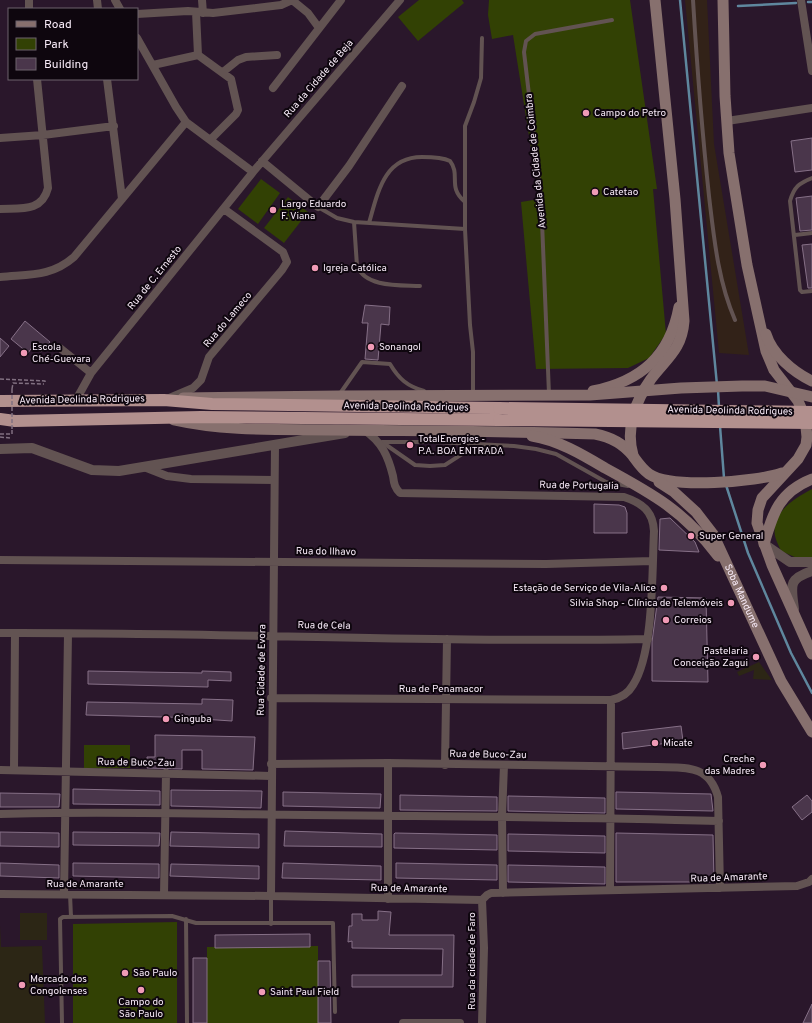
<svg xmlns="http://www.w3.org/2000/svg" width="812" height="1023" viewBox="0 0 812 1023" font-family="Overpass,sans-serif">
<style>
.commercial{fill:#2c2615}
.industrial{fill:#322218}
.green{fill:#324104}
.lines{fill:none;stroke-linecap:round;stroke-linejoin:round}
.stream{stroke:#5f879e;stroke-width:2.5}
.building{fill:#4a364b;stroke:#867087}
.path{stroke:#817081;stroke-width:1.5;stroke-dasharray:4 2;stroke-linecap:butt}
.service{stroke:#625352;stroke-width:4}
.minor{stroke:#625352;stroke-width:8}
.tertiary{stroke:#625352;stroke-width:10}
.secondary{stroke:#87706e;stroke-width:11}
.trunk{stroke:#b2908e;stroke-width:12}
.path-bridge{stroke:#817081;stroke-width:1.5;stroke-dasharray:4 2;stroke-linecap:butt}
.trunk-bridge{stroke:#b2908e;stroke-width:12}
.poi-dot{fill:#f09ab6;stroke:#0e060e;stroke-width:1.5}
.labels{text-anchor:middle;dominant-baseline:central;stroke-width:4;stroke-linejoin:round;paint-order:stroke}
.street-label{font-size:10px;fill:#f8ebf8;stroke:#0e060e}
.poi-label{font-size:10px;fill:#f8ebf8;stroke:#0e060e;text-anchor:start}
</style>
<rect width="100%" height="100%" fill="#2a172b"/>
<path class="commercial" d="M759 662 772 680 753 679 754 670 739 676 737 672Z
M20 913H47V940H20Z
M0 926 1 947 42 946 45 1023H0Z"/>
<path class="industrial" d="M685 0H707L714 144 749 355 719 353Z"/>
<path class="green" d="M419 0H462L464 3 418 41 398 17Z
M489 0H630L657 189H653L666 334 649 358 628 368 536 369 521 202 539 199 513 35 492 39 488 15Z
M261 179 280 193 258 224 238 209Z
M288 197 308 212 284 243 264 228Z
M812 489V558H797L781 551C779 546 776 541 775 536 771 512 795 498 812 489Z
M84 745H130V768H84Z
M177 922V1023H73V924Z
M318 946V1023H207V947Z"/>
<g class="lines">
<path class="stream" d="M680 0 717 385
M808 2H812
M738 6 796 3
M718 390 719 407
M720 426 724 478
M726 485 748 553 791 653 812 693"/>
</g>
<path class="building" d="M812 138V170L795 172 791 141Z
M812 196V230L800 231 796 198Z
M812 244V288H808L802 245Z
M365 305 390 307 389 325 381 324 378 360 365 359 368 323H362Z
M25 321 50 342 41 352 33 346 28 353 11 339Z
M0 338 9 346 0 357Z
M594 504 619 505 625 507 627 513V533H594Z
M670 518 695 542 699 552 659 550 660 519Z
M658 597 706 598 708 682 652 681V642Z
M88 671 202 673V671L231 672V681L208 680V687L88 684Z
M202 699 233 700 232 721 202 719V718L86 715 87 702 202 704Z
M681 726 683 741 623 749 622 733Z
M155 735 255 737 253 770 202 769V750H182V769L147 768V757H155Z
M73 789 160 791V805L73 804Z
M171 790 262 791 261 808 171 806Z
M283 792 381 794 380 808 283 806Z
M616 792 711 794 713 811 616 809Z
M0 793 60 794 59 807H0Z
M400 795 497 797V811L400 810Z
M807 795 812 801V812L802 820 792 807Z
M508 796 605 798V813L508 811Z
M285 831 382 834V847L284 846Z
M0 832 59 833V847L0 846Z
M73 832 160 833 159 846 73 845Z
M171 832 259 834V848L170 846Z
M395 833 497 835V850L394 848V834Z
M616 833 713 835 714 882H616Z
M508 834 605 836V853L508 851Z
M0 863 59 865V878L0 876Z
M73 863 159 864V878L73 876Z
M283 863 381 866V880L282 878Z
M396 863 497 865V880L396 878Z
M171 864 259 866V879L170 876Z
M508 865 605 867V884L508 882Z
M378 911 391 912 389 935H454L453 987H352V975H442L443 949 352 948V941L348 942 349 926H352V914H362V920H378Z
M310 934V947L215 948V935Z
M193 958H207V1023H193Z
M318 961H330L331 1023H318Z
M812 1004V1023H803Z"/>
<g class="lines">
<path class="path" d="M0 379 45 381V384
M12 389 13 383 44 384
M0 434H12V430
M0 437 10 438V440"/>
<path class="service" d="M693 0C697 66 702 131 709 196 714 238 718 281 735 320
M812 178C799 183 794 187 790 201L800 290 802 292 812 291
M318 207 337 218 354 222 465 229
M354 222 357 266C366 288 400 285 420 286
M369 223C378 192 384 157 422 157 431 157 442 157 450 161 461 175 447 187 465 202
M795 235 812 233
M549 394 541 197 524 52 526 41 535 34 612 20
M339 395 362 362 390 364C399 379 407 386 424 391
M473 395V352L470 325 465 229V126L474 102 481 78 482 38
M382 442 415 465 430 466 445 465 476 445
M383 442H423
M435 442 514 446 536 449 556 454 606 482 628 486
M70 894 71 917
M186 919 187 1023
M271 924V896
M62 1023 60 919 63 917 172 916 196 923H333L335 1012"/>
<path class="minor" d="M29 0V9
M97 0 98 9
M115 0 120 9
M202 0 203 13
M292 0 308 13 319 28
M801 0 812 71
M137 14 188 11 213 13 281 5 292 0
M137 38 176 107 186 122 253 172
M198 55 231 79 238 110 236 114 211 139
M153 65 198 55 196 12
M223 72 238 60 246 57 277 55
M107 79 122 199
M273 88 341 0
M727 121 812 108
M0 138 43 135 114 126
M262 161 318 207 349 166 402 86
M0 209C21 208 42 212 48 188L37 79
M0 277C29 274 51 277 74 257L186 122
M60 348 91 373
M167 399 193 388 201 380 209 357 282 270 287 262 283 252 224 209
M76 400 91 373 253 172 400 0
M144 467 167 476 191 479 274 480
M0 560 546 564 652 561
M0 633C216 632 432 643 648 639
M271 698 611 700C621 698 628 694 633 685 654 653 652 570 654 531 653 511 642 503 624 497L400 493C395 488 394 484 393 476 388 456 382 442 364 430
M388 763V899
M271 764 388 763 657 767C686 768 709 764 718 797L720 888
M445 765 447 639
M0 770 271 776
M14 770 15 633
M0 814C103 811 205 814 307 815 445 816 582 817 719 821
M610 890 611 700
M503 893 502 816 504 765
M0 894 271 896 482 900
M64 894 68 634
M164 895 166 773
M271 896 275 445
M482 900 487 895 491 893 797 886 809 882 812 879
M403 1023H460
M482 1023 484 948 482 900"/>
<path class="tertiary" d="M0 449 32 448 92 470 119 471 345 433
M764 544 790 562H812
M794 609C791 585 788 579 812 571"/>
<g class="secondary">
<path d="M723 0 725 96 729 153 747 265 766 351 774 370 798 401 805 417 807 437 806 445 798 459 762 498 758 510 757 523 772 565 812 654"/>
<path d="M766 334C772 354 793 372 812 381"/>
<path d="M593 391C641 381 670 356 679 307"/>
<path d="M183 398 339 396 590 395 681 388 742 386H765L812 397"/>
<path d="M174 420C227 432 283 429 337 430 423 431 509 431 595 434 611 437 623 443 633 456 638 463 642 469 649 474 671 489 757 482 782 473"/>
<path d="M532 436C558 440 583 455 605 468 653 494 684 511 718 556"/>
<path d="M633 455C625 428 636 400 651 379 667 358 682 349 684 321L675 199 655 0"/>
<path id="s1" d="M659 482 673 491 696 512 713 534 781 681 812 732"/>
<path d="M764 544C773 513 779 492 812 479"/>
</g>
<path class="trunk" d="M0 401 164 400 212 404 499 408
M0 419 15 421 201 417 499 420"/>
<path class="path-bridge" d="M12 429V389"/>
<path class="trunk-bridge" d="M499 408 812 412
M499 420 812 423"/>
</g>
<g class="poi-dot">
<circle cx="586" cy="113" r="4"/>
<circle cx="595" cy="192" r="4"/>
<circle cx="273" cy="210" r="4"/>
<circle cx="315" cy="268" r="4"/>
<circle cx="371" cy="347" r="4"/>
<circle cx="24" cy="353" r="4"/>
<circle cx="410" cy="445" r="4"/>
<circle cx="691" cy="536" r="4"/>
<circle cx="664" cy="588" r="4"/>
<circle cx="731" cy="603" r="4"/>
<circle cx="666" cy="620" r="4"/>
<circle cx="756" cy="657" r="4"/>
<circle cx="166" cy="719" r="4"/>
<circle cx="655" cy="743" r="4"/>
<circle cx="763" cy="765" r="4"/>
<circle cx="125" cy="973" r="4"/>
<circle cx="22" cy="985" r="4"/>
<circle cx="141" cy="990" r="4"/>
<circle cx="262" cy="992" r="4"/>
</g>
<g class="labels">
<g class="street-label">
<text transform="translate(319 79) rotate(-49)">Rua da Cidade de Beja</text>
<text transform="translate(536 161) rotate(-96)">Avenida da Cidade de Coimbra</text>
<text transform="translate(155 278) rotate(-51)">Rua de C. Ernesto</text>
<text transform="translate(228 320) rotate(-50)">Rua do Lameco</text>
<text transform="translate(82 400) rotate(-1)">Avenida Deolinda Rodrigues</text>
<text transform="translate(406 407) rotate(1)">Avenida Deolinda Rodrigues</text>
<text transform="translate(730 411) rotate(1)">Avenida Deolinda Rodrigues</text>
<text transform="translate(579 486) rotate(1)">Rua de Portugalia</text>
<text transform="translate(326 552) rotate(1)">Rua do Ilhavo</text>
<text stroke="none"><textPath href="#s1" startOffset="144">Soba Mandume</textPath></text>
<text transform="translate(324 626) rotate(1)">Rua de Cela</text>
<text transform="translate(262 670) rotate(-89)">Rua Cidade de Evora</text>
<text x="441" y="689">Rua de Penamacor</text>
<text transform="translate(488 755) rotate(1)">Rua de Buco-Zau</text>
<text transform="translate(136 763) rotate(1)">Rua de Buco-Zau</text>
<text transform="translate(729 878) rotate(-2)">Rua de Amarante</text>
<text x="85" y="884">Rua de Amarante</text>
<text transform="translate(409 889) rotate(1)">Rua de Amarante</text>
<text transform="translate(472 961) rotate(-90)">Rua da cidade de Faro</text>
</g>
<g class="poi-label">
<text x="594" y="113">Campo do Petro</text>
<text x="603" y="192">Catetao</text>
<text x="281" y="204">Largo Eduardo<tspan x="281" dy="12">F. Viana</tspan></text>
<text x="323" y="268">Igreja Católica</text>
<text x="32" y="347">Escola<tspan x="32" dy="12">Ché-Guevara</tspan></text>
<text x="379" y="347">Sonangol</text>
<text x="418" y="439">TotalEnergies -<tspan x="418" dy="12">P.A. BOA ENTRADA</tspan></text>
<text x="699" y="536">Super General</text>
<text x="656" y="588" text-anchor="end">Estação de Serviço de Vila-Alice</text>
<text x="723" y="603" text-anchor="end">Silvia Shop - Clínica de Telemóveis</text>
<text x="674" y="620">Correios</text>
<text x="748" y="651" text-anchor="end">Pastelaria<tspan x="748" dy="12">Conceição Zagui</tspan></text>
<text x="174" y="719">Ginguba</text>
<text x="663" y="743">Micate</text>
<text x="755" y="759" text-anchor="end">Creche<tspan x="755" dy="12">das Madres</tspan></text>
<text x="133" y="973">São Paulo</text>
<text x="30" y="979">Mercado dos<tspan x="30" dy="12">Congolenses</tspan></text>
<text x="270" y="992">Saint Paul Field</text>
<text x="141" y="1002" text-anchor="middle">Campo do<tspan x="141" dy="12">São Paulo</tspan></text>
</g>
</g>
<rect x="8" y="8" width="130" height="72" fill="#0e060e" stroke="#6c626c"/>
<rect x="16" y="21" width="20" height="6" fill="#87706e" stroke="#6c626c"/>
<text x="44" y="28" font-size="12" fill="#f8ebf8">Road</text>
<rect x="16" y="38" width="20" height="12" fill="#324104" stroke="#6c626c"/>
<text x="44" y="48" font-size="12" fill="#f8ebf8">Park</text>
<rect x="16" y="58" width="20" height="12" fill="#4a364b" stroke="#6c626c"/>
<text x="44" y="68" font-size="12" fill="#f8ebf8">Building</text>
</svg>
